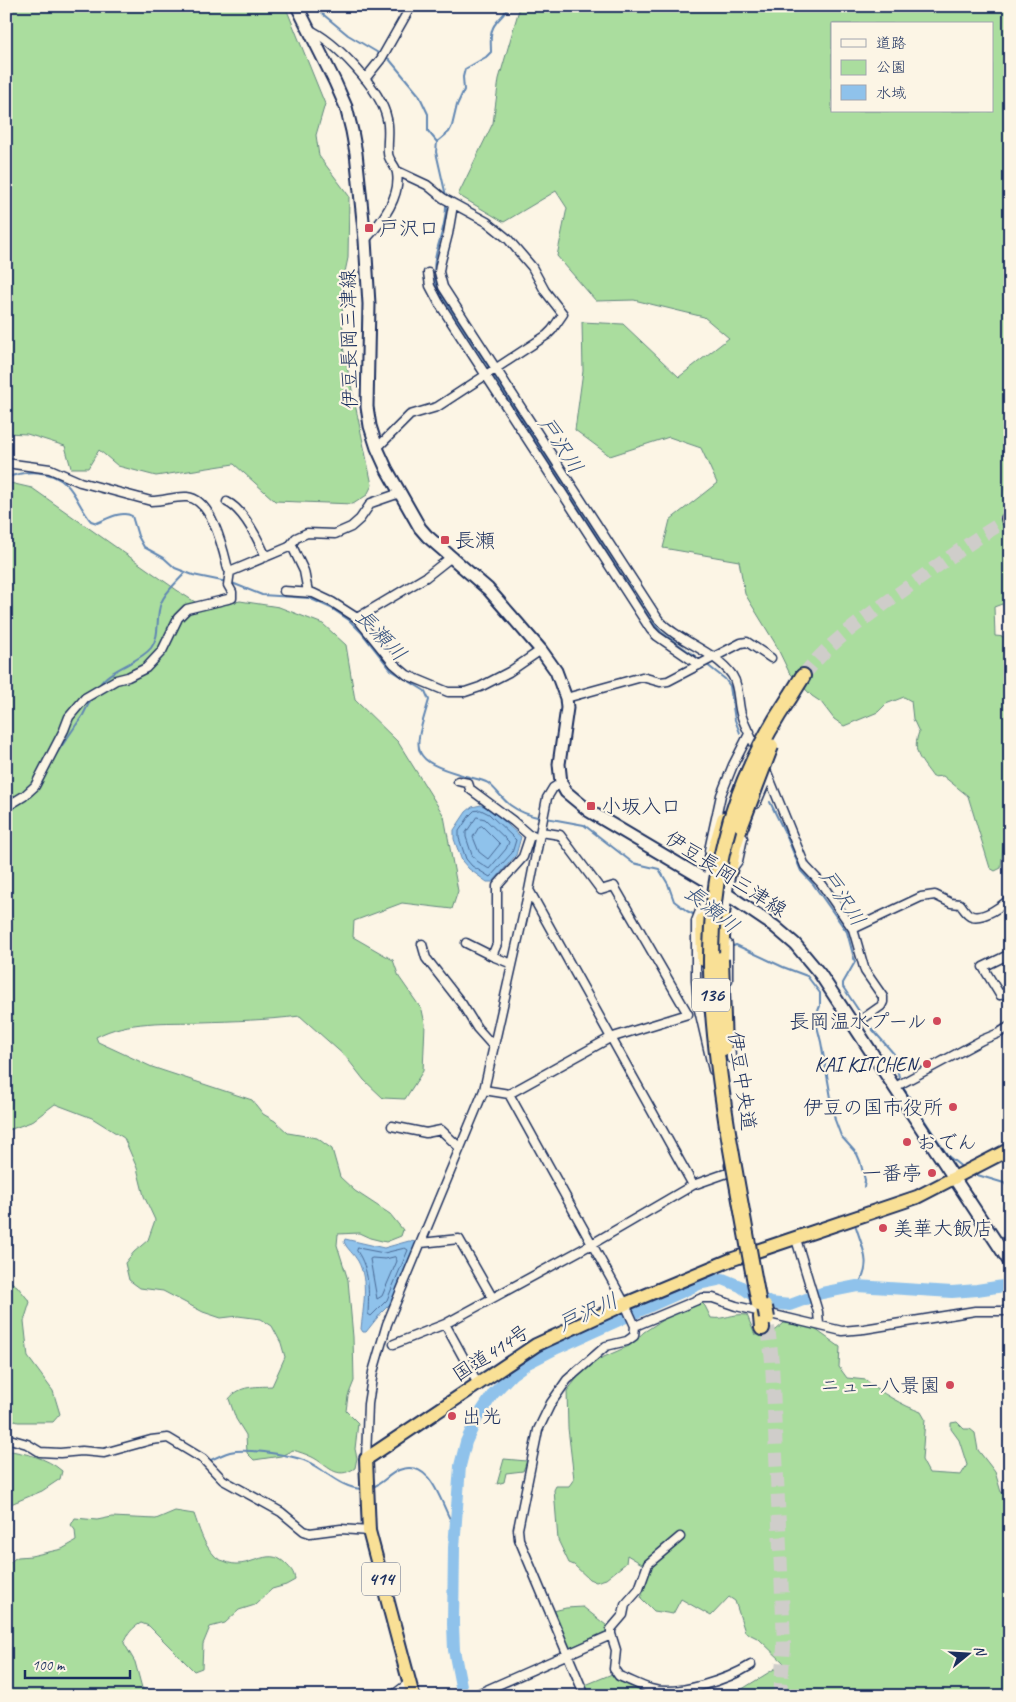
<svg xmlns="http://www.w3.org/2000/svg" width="1016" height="1702" viewBox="0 0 1016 1702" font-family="Caveat,'Klee One',sans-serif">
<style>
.green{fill:#aadd9e;stroke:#62867e;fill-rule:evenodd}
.water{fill:#8fc2eb;stroke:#6187b3}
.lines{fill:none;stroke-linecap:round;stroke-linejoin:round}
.shore{stroke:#496a96;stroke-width:1}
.stream{stroke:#6187b3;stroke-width:2}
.river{stroke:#8fc2eb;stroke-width:12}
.motorway-tunnel{stroke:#cfcdca;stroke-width:14;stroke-dasharray:14 7;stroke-linecap:butt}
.minor-casing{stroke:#1b2f5e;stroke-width:11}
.secondary-casing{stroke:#1b2f5e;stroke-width:15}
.trunk-casing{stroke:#1b2f5e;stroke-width:16}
.motorway-casing{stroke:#1b2f5e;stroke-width:18}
.minor{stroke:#fcf5e5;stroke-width:8}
.secondary{stroke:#fcf5e5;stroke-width:11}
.trunk{stroke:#f9e096;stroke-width:12}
.motorway{stroke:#f9e096;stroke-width:14}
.motorway-bridge-casing{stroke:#1b2f5e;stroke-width:18;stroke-linecap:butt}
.motorway-bridge{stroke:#f9e096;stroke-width:14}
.poi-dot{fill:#d1495b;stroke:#fcf5e5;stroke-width:2}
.labels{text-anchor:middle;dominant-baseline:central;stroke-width:4.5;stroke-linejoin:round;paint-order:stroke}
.shield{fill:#fcf5e5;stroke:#5e6a86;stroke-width:1}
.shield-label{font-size:19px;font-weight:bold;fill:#1b2f5e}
.poi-label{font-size:20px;fill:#1b2f5e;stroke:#fcf5e5;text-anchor:start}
.street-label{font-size:20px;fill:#1b2f5e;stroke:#fcf5e5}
.water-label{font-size:21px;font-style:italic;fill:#385481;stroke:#fcf5e5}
</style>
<rect width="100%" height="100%" fill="#fcf5e5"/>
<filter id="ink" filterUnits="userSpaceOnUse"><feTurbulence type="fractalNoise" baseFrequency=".02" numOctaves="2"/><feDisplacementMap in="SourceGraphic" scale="10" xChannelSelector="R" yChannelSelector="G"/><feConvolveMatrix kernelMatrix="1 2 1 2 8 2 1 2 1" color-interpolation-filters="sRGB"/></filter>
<g filter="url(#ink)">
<path class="green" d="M6 6H284L286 8 325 104 316 135 319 156 349 196 348 258 342 286 343 347 372 485 367 495 353 504 275 501 234 464 156 476 118 466 99 450 88 468H71L65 446 27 434 6 433Z
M520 6H1010V612L1007 611 1002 604 994 607 995 636 1005 637 1010 644V791L1004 835 1001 868 995 871 990 868 968 796 943 776 933 777C922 761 911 753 919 732L913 719 911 701 904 697 886 704 878 712 844 726 834 719 821 702 812 696 789 672 775 643 745 594 739 561 663 548 670 520 717 483 701 448 669 437 610 456 575 430 583 371 582 322 623 324 679 377 729 338 704 317 634 300 596 301 557 256 567 208 556 191 504 222 458 195 493 123 499 79ZM832 24H992V111H832Z
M6 482 32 488 181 593 206 609 240 601 279 607 323 624 346 645 355 700 398 742 444 816 458 891 452 909 402 903 354 921 353 937 393 960 399 977 422 1010 425 1024 423 1071 405 1099 383 1098 364 1080 346 1057 300 1016C267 1020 234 1021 201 1022 167 1023 127 1020 96 1037L98 1042 152 1067 252 1100 263 1114 275 1121 288 1133 317 1138 332 1149 340 1177 355 1191 390 1214 403 1230 401 1236 386 1242 370 1238 359 1233 338 1234 337 1245 348 1280 353 1337 354 1381 348 1396 346 1411 358 1423 355 1449 357 1458 355 1468C336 1481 328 1465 312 1457 306 1454 299 1452 293 1450L281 1456 254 1460 247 1453 246 1435 236 1419 229 1399C240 1385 255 1387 272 1386L285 1357 281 1343 272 1326 261 1319 238 1316 221 1318 203 1312 163 1291 140 1288 129 1280 125 1263 134 1252 148 1240 155 1220 144 1196 137 1168 124 1138 92 1118 55 1104 31 1122 6 1131Z
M6 1279 17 1286 30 1302 24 1321 28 1357 53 1391 60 1414 53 1422H18L6 1417Z
M700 1301 705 1306 711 1318C725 1320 732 1313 747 1315L755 1335 776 1330 784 1323 812 1327 840 1347 839 1367 847 1378 866 1380C879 1392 904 1406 921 1412L925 1419 922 1460 929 1473 961 1475 967 1465 959 1440 951 1429V1423L957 1422 964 1429H970L975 1433 978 1450 995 1472 1001 1492 1010 1495V1696H731L784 1663 759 1639 745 1632 735 1601 729 1597 711 1616 681 1599 673 1614 654 1611 641 1598 651 1567 658 1558 647 1567 627 1555 626 1563 606 1579 596 1582 589 1579 574 1565 569 1563 558 1540 554 1490 556 1486H569L574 1479 568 1428 567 1391 581 1373 597 1360 629 1346 644 1332 664 1319Z
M6 1450C27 1454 46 1457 62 1471L60 1479 42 1491 6 1506Z
M504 1459 527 1461 523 1471 506 1473 504 1482 497 1484Z
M175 1511 194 1514C199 1528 203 1544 214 1555 216 1558 220 1560 224 1561 248 1573 267 1544 286 1564 291 1569 294 1572 295 1580L286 1585 272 1589 255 1605 239 1610 225 1623 210 1627 203 1644 202 1668 194 1671 149 1626 141 1623C132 1628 128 1633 124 1643L135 1662 142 1688 153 1696H6V1567L14 1559 18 1557 31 1556 62 1549 76 1541 75 1530 71 1525 75 1518 97 1520 112 1517 156 1519Z
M583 1607 611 1629 566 1650 549 1612 566 1608Z
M612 1674 655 1692 656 1696H587L583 1686Z"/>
<path class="water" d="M481 805 491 809 521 837 516 855 493 882H487L469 869 462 861 454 839V830L466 812 472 807Z
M345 1239 384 1248 409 1241 417 1242 391 1303 381 1313 366 1332H363L361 1329C363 1308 369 1281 358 1261 354 1254 347 1249 344 1242Z"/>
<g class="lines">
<path class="shore" d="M481 810 489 814 516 840 512 853 490 877 472 866 466 859 459 838V831L470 815 474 811Z
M477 817 485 819 509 842 506 849 489 869 477 861 472 855 466 837V833Z
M482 826 500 844 488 859 479 852 473 837 479 827Z
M358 1248 384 1253 405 1248 408 1250 387 1300 371 1316 368 1314C369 1292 370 1270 357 1251Z
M395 1257 397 1261 382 1296 377 1299 370 1259 372 1258 385 1259Z"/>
<path class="stream" d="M313 6 348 35 380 54
M384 56 389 59 419 95 428 114V131L437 142
M437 142 436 152 446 196
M437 142 449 132 452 126 457 105 464 90 463 77 465 69 486 57 491 52C491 42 489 31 496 23 500 17 506 14 508 6
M446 204C447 237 426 256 438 290L491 371
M493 375 652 622 661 632 702 661
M6 478C26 470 50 469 67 485 76 494 82 511 91 521L97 523C107 519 122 510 132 516L138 536 144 547 164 558 175 568 193 575 227 582
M232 583 262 595 309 598 331 608 349 620 361 632 391 670 425 691 429 700C415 749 406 759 462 775 470 778 481 779 488 783 496 789 502 799 510 805 518 811 531 816 542 818
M706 664 725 679 730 686 735 720 740 733
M99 686C108 669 139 663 151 648 161 635 155 618 161 603 165 592 177 582 185 573
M52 760 83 715 92 697
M770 802 787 837 801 871 813 884 847 932 855 962 843 983V987L863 1017
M546 818 584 825 633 863 659 869 668 884 674 901 687 911 695 915
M731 947 736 945 783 967 807 976 820 993V1006L815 1018 821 1042 835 1120 841 1136 857 1154 860 1161 865 1180 864 1187
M865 1021 894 1054 900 1082
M902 1086 948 1156 963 1168
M974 1174 1004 1183 1010 1189
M856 1227C863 1249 873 1266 857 1286
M209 1461C215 1458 223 1454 230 1452 246 1448 296 1455 310 1463 327 1472 342 1488 362 1489
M373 1487C383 1483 389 1474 399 1470 434 1457 442 1511 455 1528"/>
<path class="river" d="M463 1696 454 1650 453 1624 454 1548 460 1466 466 1442 477 1418 493 1394 512 1374 526 1364 557 1348 699 1284 723 1279 740 1286 751 1294 770 1303 790 1305 822 1293 857 1286 952 1292 977 1290 1010 1285"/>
<path class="motorway-tunnel" d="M803 676C829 642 864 619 898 594 935 568 970 541 1009 519
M768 1327 772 1361 783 1618 784 1647 780 1696"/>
<g class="minor-casing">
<path id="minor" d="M308 29C335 41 381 89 387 119 390 130 387 141 388 153 388 160 396 166 397 173 401 197 380 224 365 240
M365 79 381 59 411 6
M453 205 448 234 440 265 439 272 443 287 658 619C678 642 714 650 732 675 740 687 737 704 742 717 746 729 753 740 758 752
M428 273 430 286 439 303 651 630 657 636 699 665
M377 448 410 415 437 407 547 335 552 330 563 314 545 291 532 267 508 239 487 222 443 198 427 185 397 171
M6 463 50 469 80 482 151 501C164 501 175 496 187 497 212 499 223 549 228 569L232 571 289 547 296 538 307 533 335 534 351 527 360 519 371 503 400 493
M227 502C244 510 258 539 266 557
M292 546 304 571 308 592
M284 591 313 593 332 602 357 618 394 664 407 675 448 692H465L480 687 509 672 541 650
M357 618 426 577 450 558
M566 698 642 677 660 682 668 681 741 643 747 642 771 658
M764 765 805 866 821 883 853 929 865 971 883 997V1002L881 1006 854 1025
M458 781 468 783 470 789 513 821 530 836 533 835
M756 804 768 776
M6 807 24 796 35 786 64 730 69 717 85 698 116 680 128 677 146 668 162 651 178 618 187 609 232 598V592L228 585 230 571
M709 850 721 795 733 765 750 732
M732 869 738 861 743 838
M700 911 696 921V981L699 1010 713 1070
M853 929 921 897 935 895 951 903 960 904C964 909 967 915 972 916 984 919 1002 906 1010 899
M466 943 492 956 512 964
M422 944 426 958 462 1004 477 1028 494 1047
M728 944V980
M1010 954 983 967 1000 995 1010 991
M492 956 497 944V886L523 857 530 836
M730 1039 731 1058
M895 1087 982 1040 999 1033 1010 1026
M484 1090 509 1094 610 1038 688 1014 614 886 601 890 560 835 541 832
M509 1094 625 1304 635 1326 634 1336 627 1341 606 1346 567 1380 551 1403 538 1430 518 1529 519 1539 585 1696
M392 1126 426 1133 441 1130 460 1148
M693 1185 730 1172 729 1165
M796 1239 818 1312 819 1324
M421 1243 459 1239 492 1297
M635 1326 702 1298H713L736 1306 842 1331 864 1329 975 1311H1010
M394 1344 445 1324
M478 1384 445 1324 592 1244 693 1185 529 890
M6 1438 27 1444 40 1452 60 1453 82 1451 104 1453 151 1440 168 1438 203 1459 223 1480 281 1512 304 1531 310 1533 341 1529 369 1531
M366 1459 368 1404 373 1372 387 1324 484 1090 529 890 547 798 553 788 561 783
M680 1537 648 1564 639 1589 625 1605 623 1615 611 1629V1634L616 1650 614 1669 619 1676C630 1680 640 1686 651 1689 677 1697 729 1679 751 1665
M223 1694 224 1696
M392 1696 409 1683
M473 1696 611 1635"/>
</g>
<g class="secondary-casing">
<path id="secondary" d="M297 6 335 82 346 107 352 131 356 153 365 240 369 304 367 407 370 426 377 448 387 470 420 528 427 536 488 589 541 650 556 671 566 698 567 708 559 764 561 783 566 792 589 811 709 882 774 926 795 944 820 974 1010 1263
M723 918 729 872
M703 920 712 859"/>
</g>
<g class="trunk-casing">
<path id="trunk" d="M413 1696 369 1531 366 1459 536 1345 625 1304 733 1259 917 1197 1010 1149"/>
</g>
<g class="motorway-casing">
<path id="motorway" d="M1009 519 1010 518
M790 697 803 676
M712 859 724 819
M729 872 734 846 741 825
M703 920 704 959
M721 959 723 918
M761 1317 762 1328"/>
</g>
<use href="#minor" class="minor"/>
<use href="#secondary" class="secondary"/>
<use href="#trunk" class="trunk"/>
<use href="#motorway" class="motorway"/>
<g class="motorway-bridge-casing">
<path id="motorway-bridge" d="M741 825 771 746
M721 959 724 1048
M759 1304C748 1245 737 1185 727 1126 712 1031 701 935 725 841 737 790 761 740 790 697
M765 1307 767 1318"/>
</g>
<use href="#motorway-bridge" class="motorway-bridge"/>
</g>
</g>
<g class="poi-dot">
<rect x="364" y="223" width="10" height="10" rx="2.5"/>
<rect x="440" y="535" width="10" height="10" rx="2.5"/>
<rect x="586" y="801" width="10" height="10" rx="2.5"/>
<circle cx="937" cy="1021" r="5"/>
<circle cx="927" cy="1064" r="5"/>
<circle cx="953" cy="1107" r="5"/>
<circle cx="907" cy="1142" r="5"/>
<circle cx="932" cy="1173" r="5"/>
<circle cx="883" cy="1228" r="5"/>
<circle cx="950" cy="1385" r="5"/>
<circle cx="452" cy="1416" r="5"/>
</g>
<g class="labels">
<g class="shield">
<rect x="692" y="978.5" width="38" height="33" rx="4"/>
<rect x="362" y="1562.5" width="38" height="33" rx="4"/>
</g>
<g class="shield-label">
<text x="711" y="995">136</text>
<text x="381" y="1579">414</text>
</g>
<g class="poi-label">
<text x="379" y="228">戸沢口</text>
<text x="455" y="540">長瀬</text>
<text x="601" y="806">小坂入口</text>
<text x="927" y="1021" text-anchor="end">長岡温水プール</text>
<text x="917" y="1064" text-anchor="end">KAI KITCHEN</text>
<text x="943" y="1107" text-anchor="end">伊豆の国市役所</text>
<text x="917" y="1142">おでん</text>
<text x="922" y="1173" text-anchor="end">一番亭</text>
<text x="893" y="1228">美華大飯店</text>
<text x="940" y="1385" text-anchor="end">ニュー八景園</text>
<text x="462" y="1416">出光</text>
</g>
<g class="street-label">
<text transform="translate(349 339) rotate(-91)">伊豆長岡三津線</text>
<text transform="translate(726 874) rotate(33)">伊豆長岡三津線</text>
<text transform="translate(742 1081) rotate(82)">伊豆中央道</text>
<text transform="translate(491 1353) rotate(-33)">国道414号</text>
</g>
<g class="water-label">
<text transform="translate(561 445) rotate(57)">戸沢川</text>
<text transform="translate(381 635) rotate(46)">長瀬川</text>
<text transform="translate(843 898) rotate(56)">戸沢川</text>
<text transform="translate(712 909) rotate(39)">長瀬川</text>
<text transform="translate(588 1312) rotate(-24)">戸沢川</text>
</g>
</g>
<rect width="1016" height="1702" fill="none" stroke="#fcf5e5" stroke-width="25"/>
<rect x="12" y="12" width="991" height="1677" fill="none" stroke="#1b2f5e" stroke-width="2" filter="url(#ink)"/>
<rect x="831" y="22" width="162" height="90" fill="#fcf5e5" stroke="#a2a6af"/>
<rect x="841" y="39" width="25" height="8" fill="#fcf5e5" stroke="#a2a6af"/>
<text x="876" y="48" font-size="15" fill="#1b2f5e">道路</text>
<rect x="841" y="60" width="25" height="15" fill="#aadd9e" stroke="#a2a6af"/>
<text x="876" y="72" font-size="15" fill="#1b2f5e">公園</text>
<rect x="841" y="85" width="25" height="15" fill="#8fc2eb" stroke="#a2a6af"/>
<text x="876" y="98" font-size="15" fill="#1b2f5e">水域</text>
<g transform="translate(968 1654) rotate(72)" stroke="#fcf5e5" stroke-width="4" paint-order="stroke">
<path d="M0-4L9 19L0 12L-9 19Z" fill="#1b2f5e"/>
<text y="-8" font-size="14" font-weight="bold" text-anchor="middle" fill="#1b2f5e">N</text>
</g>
<path d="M25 1670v8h105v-8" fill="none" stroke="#1b2f5e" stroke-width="2.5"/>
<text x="32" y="1670" font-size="15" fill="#1b2f5e" stroke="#fcf5e5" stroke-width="4" paint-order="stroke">100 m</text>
</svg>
